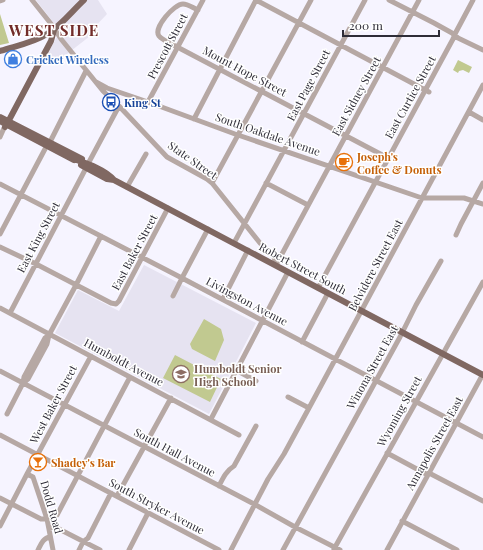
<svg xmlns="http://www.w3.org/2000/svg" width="483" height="550" viewBox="0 0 483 550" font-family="'Playfair Display',serif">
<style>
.built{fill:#e6e3f1}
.green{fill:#c1c990}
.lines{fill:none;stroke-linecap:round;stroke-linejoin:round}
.minor{stroke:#b6a8a4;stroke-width:5}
.major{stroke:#806862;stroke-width:6}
.major-bridge{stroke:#806862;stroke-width:6}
.labels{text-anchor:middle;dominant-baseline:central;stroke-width:3;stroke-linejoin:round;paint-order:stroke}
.street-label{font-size:11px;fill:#2e2c37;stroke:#fff}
.shop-label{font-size:11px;font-weight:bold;fill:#366cbe;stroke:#fff;text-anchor:start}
.transit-label{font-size:11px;font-weight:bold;fill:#164399;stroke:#fff;text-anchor:start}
.food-label{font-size:11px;font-weight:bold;fill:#c56008;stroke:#fff;text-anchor:start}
.education-label{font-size:11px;font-weight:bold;fill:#785e54;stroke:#fff;text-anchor:start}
.district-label{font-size:15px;font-weight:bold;letter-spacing:1px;fill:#722c29;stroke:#fff}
</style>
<rect width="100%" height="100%" fill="#f6f4ff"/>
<path class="built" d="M36 0H98L107 14 88 34 90 36 67 54 59 63 46 57 60 31Z
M144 265 256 323 209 414 55 333 78 290 119 311Z"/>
<path class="green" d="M0 14 9 43 0 45Z
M458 60 472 67 469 73 463 70 459 71 458 73 453 70Z
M204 319 221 329 224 340 215 361 192 349 190 344Z
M175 355 221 379 210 402 163 378Z"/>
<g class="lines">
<path class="minor" d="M32 0 52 25 61 39 103 91 119 106 167 157 207 179 212 183 260 243 274 257 276 265
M256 0 429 92
M389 0 434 23 452 33 458 38 483 50
M0 1 3 0
M198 10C193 8 188 4 183 4 174 4 153 28 159 36 163 41 175 45 181 49L388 158
M96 82 107 88 148 102 235 134 422 198H464L483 204
M148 102 203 0
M469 112 483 120
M194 119 256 0
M0 137 4 128
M50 142 86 71
M89 162 119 106
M212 183 311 0
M266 183 308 205
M0 184 180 277 483 437
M127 187 146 154
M0 234 45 149
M456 235 461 224 483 183
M234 243 365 0
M0 247 36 264 111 303 116 304 119 301 168 208
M276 265 419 0
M318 288 453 39 456 32 473 0
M173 296 182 278 208 229
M223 299 248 250
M0 308 239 435
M10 313 85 170
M302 342 328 293
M236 370 256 381
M0 371 254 504 295 527 340 550
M23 383 28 379 47 344 49 335 76 285 101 236
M288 397 309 408
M7 414 23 383 24 377 45 338 49 335
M211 419 288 272
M0 435 219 550
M387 453 428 475
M429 473 483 501
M27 474 33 477 47 519 53 550
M219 486C223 478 226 471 234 466L256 426
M117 496 171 398
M0 498 41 519H52L57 515 130 377
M402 521 457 550
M0 526 27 474 91 356
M49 528 55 527 59 529 100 550
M334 549 483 282
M38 550C41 544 43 538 50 537
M79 550 83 542 88 538 111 493
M129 550 148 513
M231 550 268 479 284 454 309 408 483 85
M283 550 400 337 416 305 441 261
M387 550 483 374"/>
<path class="major" d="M0 51C15 46 33 43 47 34 61 26 72 11 84 0
M0 117 82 159
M0 121 74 160
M8 122 51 41 54 30
M71 158C85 163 105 169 114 180L483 375
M81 165 107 179 114 180"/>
<path class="major-bridge" d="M5 127 8 122"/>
</g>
<defs>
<g id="shop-ring" transform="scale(0.9)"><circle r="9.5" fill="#fff" stroke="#3f7fe0" stroke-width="1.5"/><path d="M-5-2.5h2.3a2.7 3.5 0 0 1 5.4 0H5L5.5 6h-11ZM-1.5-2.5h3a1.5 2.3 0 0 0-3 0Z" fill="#3f7fe0"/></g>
<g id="bus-ring" transform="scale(0.9)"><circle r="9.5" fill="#fff" stroke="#1a4fb4" stroke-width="1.5"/><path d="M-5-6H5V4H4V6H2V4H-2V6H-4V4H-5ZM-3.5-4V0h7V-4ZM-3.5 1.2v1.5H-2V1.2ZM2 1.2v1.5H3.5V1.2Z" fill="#1a4fb4"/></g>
<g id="cafe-ring" transform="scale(0.9)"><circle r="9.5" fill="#fff" stroke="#e8710a" stroke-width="1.5"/><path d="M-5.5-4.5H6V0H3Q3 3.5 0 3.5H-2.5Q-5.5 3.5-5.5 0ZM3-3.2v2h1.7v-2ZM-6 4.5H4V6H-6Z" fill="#e8710a"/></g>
<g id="school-ring" transform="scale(0.9)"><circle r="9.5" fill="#fff" stroke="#8d6e63" stroke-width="1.5"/><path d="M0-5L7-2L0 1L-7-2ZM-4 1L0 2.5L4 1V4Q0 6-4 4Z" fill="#8d6e63"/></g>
<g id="bar-ring" transform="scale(0.9)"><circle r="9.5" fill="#fff" stroke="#e8710a" stroke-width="1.5"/><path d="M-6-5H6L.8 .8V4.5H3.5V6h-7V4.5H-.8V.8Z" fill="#e8710a"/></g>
</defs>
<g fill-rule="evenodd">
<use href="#shop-ring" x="13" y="59"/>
<use href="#bus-ring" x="111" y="102"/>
<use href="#cafe-ring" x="344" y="162"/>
<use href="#school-ring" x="181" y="374"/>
<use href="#bar-ring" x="38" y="462"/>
</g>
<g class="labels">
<g class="street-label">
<text transform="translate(167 46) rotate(-62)">Prescott Street</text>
<text transform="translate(245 71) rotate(28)">Mount Hope Street</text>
<text transform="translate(308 85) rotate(-62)">East Page Street</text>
<text transform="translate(356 96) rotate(-61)">East Sidney Street</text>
<text transform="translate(410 97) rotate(-61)">East Curtice Street</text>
<text transform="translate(268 134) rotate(19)">South Oakdale Avenue</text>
<text transform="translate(193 160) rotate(35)">State Street</text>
<text transform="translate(38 237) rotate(-62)">East King Street</text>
<text transform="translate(134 252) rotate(-62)">East Baker Street</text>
<text transform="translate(375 265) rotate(-62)">Belvidere Street East</text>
<text transform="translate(303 268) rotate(28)">Robert Street South</text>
<text transform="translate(247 301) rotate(28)">Livingston Avenue</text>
<text transform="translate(124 362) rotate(28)">Humboldt Avenue</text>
<text transform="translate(372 367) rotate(-61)">Winona Street East</text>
<text transform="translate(53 404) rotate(-62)">West Baker Street</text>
<text transform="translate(399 411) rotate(-61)">Wyoming Street</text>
<text transform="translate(434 443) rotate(-61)">Annapolis Street East</text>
<text transform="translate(175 452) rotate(28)">South Hall Avenue</text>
<text transform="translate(157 506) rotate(28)">South Stryker Avenue</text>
<text transform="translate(52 507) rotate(74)">Dodd Road</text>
</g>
<g class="shop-label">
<text x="26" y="59">Cricket Wireless</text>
</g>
<g class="transit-label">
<text x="124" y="102">King St</text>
</g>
<g class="food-label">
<text x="357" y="156">Joseph's<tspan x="357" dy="13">Coffee &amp; Donuts</tspan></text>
<text x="51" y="462">Shadey's Bar</text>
</g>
<g class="education-label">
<text x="194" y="368">Humboldt Senior<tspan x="194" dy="13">High School</tspan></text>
</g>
<g class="district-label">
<text x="54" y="30">WEST SIDE</text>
</g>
</g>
<path d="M343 30v6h96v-6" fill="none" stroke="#2e2c37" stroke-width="2"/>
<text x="349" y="30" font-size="12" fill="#2e2c37" stroke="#ffffff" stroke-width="3" paint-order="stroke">200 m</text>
</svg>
